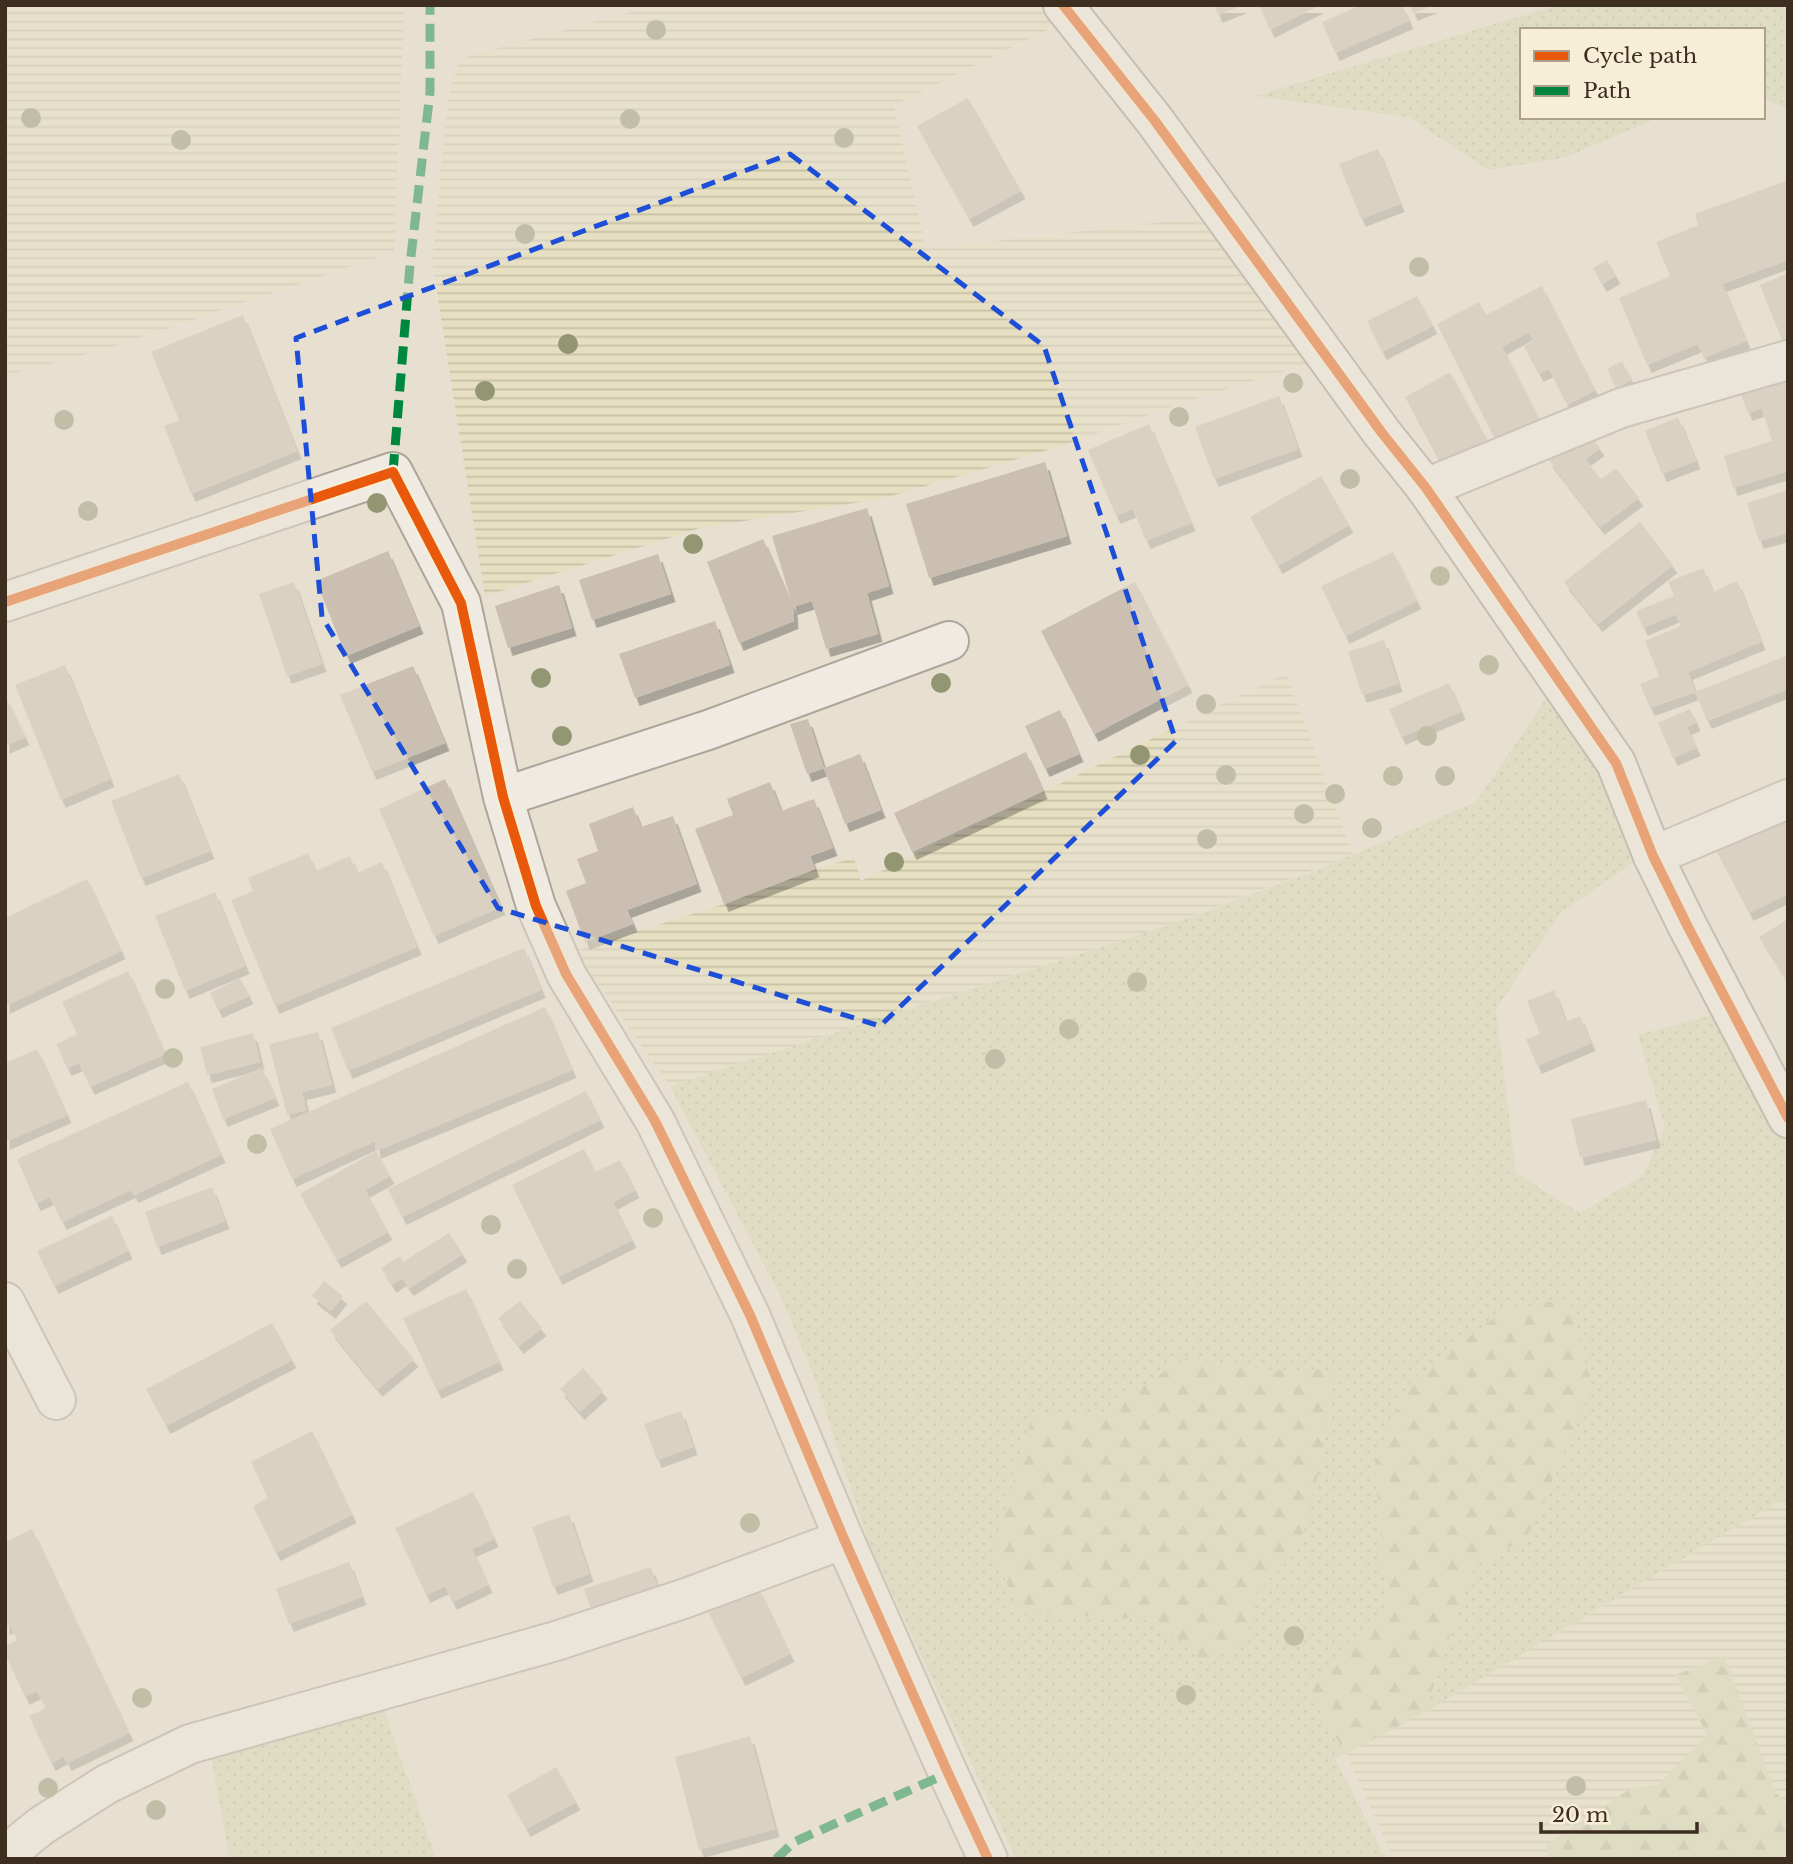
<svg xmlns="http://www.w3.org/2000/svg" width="1793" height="1864" viewBox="0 0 1793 1864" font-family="'Libre Baskerville',serif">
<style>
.farmland{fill:url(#farmland-rules)}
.grass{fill:url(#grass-dots);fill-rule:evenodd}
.forest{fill:url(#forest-firs)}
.building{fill:#cbbfb2;filter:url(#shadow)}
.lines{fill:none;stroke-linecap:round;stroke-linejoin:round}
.street-casing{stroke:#ada599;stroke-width:42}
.secondary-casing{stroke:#9c958a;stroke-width:42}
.street{stroke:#efebe3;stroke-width:38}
.secondary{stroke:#efebe3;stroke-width:38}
.quiet{stroke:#00873e;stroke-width:9;stroke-dasharray:18 9;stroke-linecap:butt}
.cycleway-casing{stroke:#f7eed8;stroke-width:15}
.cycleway{stroke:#e8590c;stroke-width:10}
.tree{fill:#929673}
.marked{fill:none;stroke:#1d4ed8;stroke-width:5;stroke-dasharray:14 9;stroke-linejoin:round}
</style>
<defs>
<pattern id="farmland-rules" width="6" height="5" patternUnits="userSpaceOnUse" patternTransform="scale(1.75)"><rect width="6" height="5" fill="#e6dfc2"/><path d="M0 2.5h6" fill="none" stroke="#c6c0a6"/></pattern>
<pattern id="grass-dots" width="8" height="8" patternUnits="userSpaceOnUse" patternTransform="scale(1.75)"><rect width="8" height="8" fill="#d6d7b3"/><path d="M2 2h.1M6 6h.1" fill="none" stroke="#b9b99a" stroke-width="1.8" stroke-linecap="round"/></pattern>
<pattern id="forest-firs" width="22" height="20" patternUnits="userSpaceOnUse" patternTransform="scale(1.75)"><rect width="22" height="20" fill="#d6d7b3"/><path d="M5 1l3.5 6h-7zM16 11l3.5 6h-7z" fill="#b9b99a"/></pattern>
<filter id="shadow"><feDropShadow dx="4.5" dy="8" stdDeviation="0" flood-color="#0004"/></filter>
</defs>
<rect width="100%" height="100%" fill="#e7e0d1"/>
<path class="farmland" d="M5 5H404L394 252 103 350 5 375Z
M656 5H1048L1062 23 894 105 926 249 1197 218 1320 360 1182 403 1061 446 885 498 701 528 485 596 432 260 448 100 459 59Z
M1286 673 1353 855 1156 929 670 1086 575 951 724 904 815 869 854 858 861 881Z
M1788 1496V1831L1741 1859H1394L1346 1754 1425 1712Z"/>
<path class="grass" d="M1558 5H1788V110L1763 98V30H1522V117H1659L1564 158 1488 170 1408 117 1255 96Z
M1555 685 1643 856 1560 913 1496 1009 1516 1173 1580 1213 1643 1175 1665 1128 1638 1035 1723 1012 1788 1142V1496L1425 1712 1473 1566 1526 1539 1503 1311 1412 1381 1375 1462 1382 1565 1389 1606 1307 1690 1346 1754 1335 1758 1386 1859H1016L868 1541 818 1387 781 1297 670 1086 1163 927 1310 873 1476 802ZM1185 1358 1267 1370H1335L1299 1549 1257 1592 1242 1647 1202 1661 1156 1620 1020 1613 1099 1415Z
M384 1709 436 1859H230L210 1752Z"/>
<path class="forest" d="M1566 1299 1593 1387 1526 1539 1473 1566 1425 1712 1346 1754 1307 1690 1389 1606 1382 1565 1375 1462 1412 1380 1503 1311Z
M1185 1358 1267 1370H1336L1321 1463 1299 1549 1257 1592 1243 1647 1202 1661 1156 1620 1020 1613 993 1552 1033 1413 1099 1415Z
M1724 1656 1776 1793 1788 1806V1859H1548L1546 1845 1632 1788 1658 1785 1707 1735 1676 1675Z"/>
<path class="building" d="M1214 5H1243L1218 15Z
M1259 5H1320L1270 30Z
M1361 5H1402L1409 21 1335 53 1322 22Z
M1410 5H1433L1413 13Z
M968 98 1021 191 969 219 917 126Z
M1378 149 1400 204 1361 219 1339 164Z
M1788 180V260L1722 284 1746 341 1704 358 1698 344 1647 365 1619 298 1670 276 1656 242 1698 225 1695 214Z
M1607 260 1616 276 1602 284 1593 268Z
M1788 273V337L1782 340 1760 285Z
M1542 286 1595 390 1567 405 1549 369 1539 374 1524 346 1533 341 1529 332 1502 347 1544 428 1501 451 1437 324 1479 302 1486 315Z
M1417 296 1433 326 1382 352 1367 321Z
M243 315 297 451 191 494 164 426 179 420 151 352Z
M1622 361 1631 380 1616 388 1607 369Z
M1450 372 1490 445 1444 470 1405 397Z
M1788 381V471L1733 488 1724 456 1772 441 1762 408 1748 413 1741 395Z
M1279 396 1298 449 1214 479 1195 427Z
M1678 417 1696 461 1662 474 1645 431Z
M1149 424 1191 523 1146 541 1133 509 1116 516 1088 450Z
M1587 430 1600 448 1585 459 1601 479 1616 468 1639 498 1600 527 1548 459Z
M1045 462 1067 536 929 578 906 504Z
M1321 476 1349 525 1278 566 1250 517Z
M1788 490V533L1759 541 1747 503Z
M867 508 889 586 867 593 878 634 826 649 812 601 793 607 772 536Z
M1640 522 1673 565 1598 624 1564 582Z
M763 539 793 607 794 621 739 643 707 562Z
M388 551 419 626 346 656 316 581Z
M1393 552 1417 601 1345 636 1321 586Z
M658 554 671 594 592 620 579 580Z
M1703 568 1713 592 1737 581 1761 642 1688 672 1695 692 1650 708 1640 684 1659 676 1645 641 1681 626 1676 614 1643 628 1636 611 1674 596 1668 582Z
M294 582 322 664 287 676 259 594Z
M1135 582 1188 685 1094 734 1041 631Z
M559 585 572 628 508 648 495 606Z
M715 621 730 665 635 698 619 654Z
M1384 640 1398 684 1362 695 1348 652Z
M1788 655V689L1707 721 1695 692Z
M65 665 110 779 61 800 15 685Z
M413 666 445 743 372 772 340 695Z
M1449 683 1461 712 1401 737 1389 709Z
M5 696 25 737 5 746Z
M1690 709 1696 723 1687 727 1696 748 1673 758 1658 723Z
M1060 710 1079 754 1045 769 1025 726Z
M808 719 824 768 807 774 790 724Z
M1026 752 1043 791 912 852 894 813Z
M860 754 881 810 845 824 824 768Z
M179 774 210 851 141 878 111 801Z
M445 779 501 907 434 936 379 809Z
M770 782 781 811 814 799 833 848 810 856 815 869 724 904 695 829 733 815 727 799Z
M1788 804V894L1749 913 1713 844Z
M633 807 641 827 673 816 697 884 627 910 633 924 585 942 566 891 586 883 577 859 598 851 589 824Z
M308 853 316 871 350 856 357 873 382 862 417 947 275 1006 231 900 253 891 248 878Z
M87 879 121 951 5 1006V918Z
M215 892 245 966 185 991 155 916Z
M1788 919V983L1759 937Z
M524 948 541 990 348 1071 331 1028Z
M128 971 165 1054 90 1087 79 1063 67 1068 56 1044 77 1034 62 1002Z
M240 978 249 996 218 1010 210 993Z
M1554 990 1566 1022 1580 1016 1591 1043 1537 1066 1526 1039 1540 1034 1527 1001Z
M545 1007 572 1070 376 1151 375 1141 292 1179 270 1129Z
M318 1032 332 1085 302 1092 306 1110 287 1115 269 1044Z
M253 1033 260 1062 207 1075 200 1047Z
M37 1049 67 1115 5 1142V1063Z
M262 1068 275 1098 223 1119 212 1089Z
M188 1082 221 1155 134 1195 131 1190 62 1222 50 1197 36 1203 17 1159Z
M586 1091 600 1120 402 1217 388 1189Z
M1646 1100 1656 1140 1580 1158 1571 1119Z
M584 1149 595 1172 620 1160 635 1190 613 1202 632 1240 558 1277 512 1185Z
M376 1151 390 1176 365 1190 388 1232 337 1260 300 1194Z
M212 1187 225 1221 157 1247 145 1212Z
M112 1216 128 1251 54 1286 37 1251Z
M449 1233 463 1254 409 1288 402 1278 392 1285 381 1268 400 1256 403 1262Z
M324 1281 343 1296 331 1311 312 1296Z
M466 1289 499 1362 437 1391 403 1318Z
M366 1301 414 1359 378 1389 330 1330Z
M520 1301 542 1328 519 1346 498 1318Z
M272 1323 292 1360 166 1426 146 1389Z
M583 1368 603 1391 580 1412 560 1389Z
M681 1411 693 1447 657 1460 644 1424Z
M312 1431 352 1515 276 1553 253 1506 268 1498 251 1462Z
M473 1492 494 1539 472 1549 488 1585 452 1602 445 1586 426 1595 395 1528Z
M569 1514 589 1574 553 1587 532 1527Z
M32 1529 129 1733 67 1763 64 1756 51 1763 29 1716 46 1708 37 1691 25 1697 5 1654V1646L17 1640 10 1625 5 1627V1542Z
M349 1562 362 1597 289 1624 276 1589Z
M651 1567 658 1590 592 1612 584 1589Z
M759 1589 790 1654 741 1678 709 1613Z
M750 1736 775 1829 699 1850 675 1757Z
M556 1767 576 1802 526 1829 507 1795Z"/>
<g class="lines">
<g class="street-casing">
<path id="street" d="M1426 488 1621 408 1788 360
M5 602 393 472 461 603 503 797 536 906 566 974 655 1121 750 1315 844 1539 948 1773 988 1859
M503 797 708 730 949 641
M1653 856 1788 799
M5 1302 56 1400
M5 1855 41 1826 107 1784 190 1744 556 1641 686 1598 844 1539"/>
</g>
<g class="secondary-casing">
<path id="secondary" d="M1063 5 1155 121 1382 433 1426 488 1616 763 1653 856 1688 927 1788 1118"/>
</g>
<use href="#street" class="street"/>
<use href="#secondary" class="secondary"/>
<path class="quiet" d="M393 472 410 265 430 92V5
M776 1859 794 1842 948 1773"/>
<g class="cycleway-casing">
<path id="cycleway" d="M1063 5 1155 121 1382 433 1426 488 1616 763 1653 856 1688 927 1788 1118
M5 602 393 472 461 603 503 797 536 906 566 974 655 1121 750 1315 844 1539 948 1773 988 1859"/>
</g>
<use href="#cycleway" class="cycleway"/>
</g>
<g class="tree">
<circle cx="656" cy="30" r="10"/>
<circle cx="31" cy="118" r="10"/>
<circle cx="630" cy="119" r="10"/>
<circle cx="844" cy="138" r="10"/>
<circle cx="181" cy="140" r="10"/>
<circle cx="525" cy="234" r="10"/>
<circle cx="1419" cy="267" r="10"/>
<circle cx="568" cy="344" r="10"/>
<circle cx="1293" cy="383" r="10"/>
<circle cx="485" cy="391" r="10"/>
<circle cx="1179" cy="417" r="10"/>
<circle cx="64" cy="420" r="10"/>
<circle cx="1350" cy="479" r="10"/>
<circle cx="377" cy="503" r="10"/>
<circle cx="88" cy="511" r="10"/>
<circle cx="693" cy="544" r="10"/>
<circle cx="1440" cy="576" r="10"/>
<circle cx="1489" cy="665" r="10"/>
<circle cx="541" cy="678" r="10"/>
<circle cx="941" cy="683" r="10"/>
<circle cx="1206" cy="704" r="10"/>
<circle cx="562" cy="736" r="10"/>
<circle cx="1427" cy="736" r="10"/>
<circle cx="1140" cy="755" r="10"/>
<circle cx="1226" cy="775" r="10"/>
<circle cx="1393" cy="776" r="10"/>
<circle cx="1445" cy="776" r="10"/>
<circle cx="1335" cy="794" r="10"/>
<circle cx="1304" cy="814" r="10"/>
<circle cx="1372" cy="828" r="10"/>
<circle cx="1207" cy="839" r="10"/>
<circle cx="894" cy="862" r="10"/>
<circle cx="1137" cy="982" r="10"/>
<circle cx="165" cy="989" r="10"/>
<circle cx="1069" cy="1029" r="10"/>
<circle cx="173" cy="1058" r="10"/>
<circle cx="995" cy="1059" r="10"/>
<circle cx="257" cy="1144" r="10"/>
<circle cx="653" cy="1218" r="10"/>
<circle cx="491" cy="1225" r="10"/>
<circle cx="517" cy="1269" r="10"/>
<circle cx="750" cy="1523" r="10"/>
<circle cx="1294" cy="1636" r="10"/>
<circle cx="1186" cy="1695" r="10"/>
<circle cx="142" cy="1698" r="10"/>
<circle cx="1576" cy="1786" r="10"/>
<circle cx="48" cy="1788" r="10"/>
<circle cx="156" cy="1810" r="10"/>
</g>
<path d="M0 0H1793V1864H0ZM790 154 1044 346 1176 741 880 1026 498 908 322 617 296 338Z" fill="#e7e0d1" fill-opacity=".55" fill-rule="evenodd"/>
<path class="marked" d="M790 154 1044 346 1176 741 880 1026 498 908 322 617 296 338Z"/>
<rect width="1793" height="1864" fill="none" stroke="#3d2e20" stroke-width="14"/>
<rect x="1520" y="28" width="245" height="91" fill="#f7eed8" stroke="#ada18e" stroke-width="2"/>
<rect x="1534" y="51" width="35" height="10" fill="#e8590c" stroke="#ada18e" stroke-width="2"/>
<text x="1583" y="63" font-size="21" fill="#3d2e20">Cycle path</text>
<rect x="1534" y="86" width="35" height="10" fill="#00873e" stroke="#ada18e" stroke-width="2"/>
<text x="1583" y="98" font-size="21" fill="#3d2e20">Path</text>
<path d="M1541 1822v10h156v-10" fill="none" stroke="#3d2e20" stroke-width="3.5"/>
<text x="1552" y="1822" font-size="21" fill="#3d2e20" stroke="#f7eed8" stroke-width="5" paint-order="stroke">20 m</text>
</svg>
